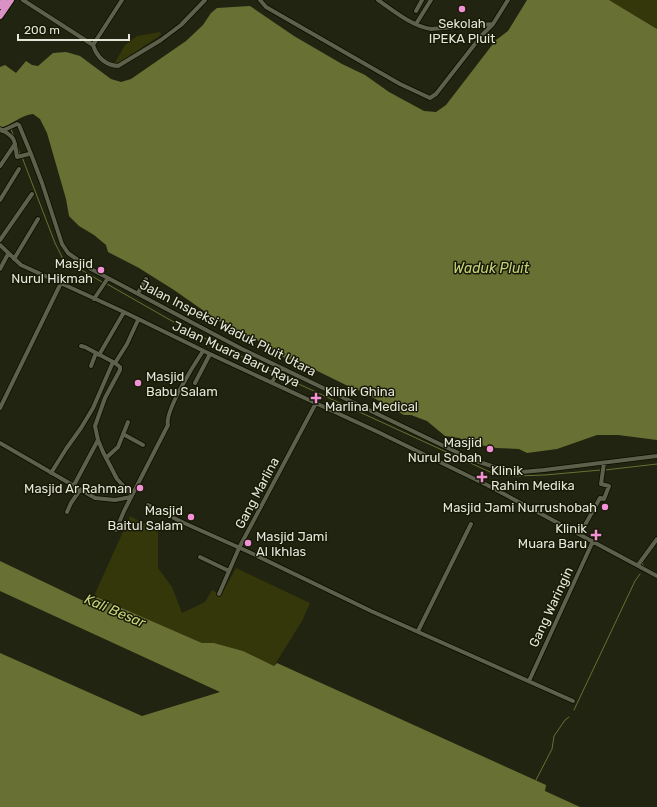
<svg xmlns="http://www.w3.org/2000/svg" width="657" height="807" viewBox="0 0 657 807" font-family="Rubik,sans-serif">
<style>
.green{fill:#333709}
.water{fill:#697033}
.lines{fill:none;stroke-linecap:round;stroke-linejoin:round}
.stream{stroke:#697033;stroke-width:1}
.minor-casing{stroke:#0b0d00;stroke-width:5.5}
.highway-casing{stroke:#0b0d00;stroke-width:8}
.minor{stroke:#5d604a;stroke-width:4}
.highway{stroke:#da91c3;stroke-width:6}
.poi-dot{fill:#f391d6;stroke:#181a07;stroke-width:1.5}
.labels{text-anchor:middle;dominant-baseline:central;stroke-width:3;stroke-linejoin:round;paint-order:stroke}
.poi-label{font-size:13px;fill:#e3e6d9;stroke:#181a07;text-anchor:end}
.street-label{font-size:13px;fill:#e3e6d9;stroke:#181a07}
.water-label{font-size:14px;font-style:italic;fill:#c7d279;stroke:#181a07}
</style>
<rect width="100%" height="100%" fill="#212410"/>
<path class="green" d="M609 0H657V29Z
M160 32 161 35 120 62 114 64 125 45 137 36Z
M130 516 158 531V568L172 587 182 613 205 602 212 590 221 595 236 568 310 603 302 621 274 666 243 651 214 643H202L94 596Z"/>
<path class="water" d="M527 0H609L657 29V440L618 435H597L557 449 527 453 519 449 496 448 470 443 459 438 445 436 427 421 411 415H404L365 393 350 387 299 362 285 358 259 341 242 335 235 329 214 318 174 290 139 268 108 252 106 245 94 235 79 226 69 216 66 199 47 133 40 119 33 114C21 115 12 125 0 128V67L5 65 16 73 26 61 32 65 38 66 53 53 66 52 80 56 111 79 121 82 131 79 186 41 203 25 211 13 217 8 250 6 294 36 342 64 365 75 389 92 424 111 436 112 446 105 496 40 508 31Z
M0 561 90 604 94 596 202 643H214L243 651 274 666 277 663 546 785 545 791 580 807H0V653L142 716 220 692 0 591Z"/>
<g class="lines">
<path class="stream" d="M11 129 14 137
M17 146 20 154
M22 157 55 243 63 259 102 282
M107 284 186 329 275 373
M279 375 490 472 515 476 545 475 601 470
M605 470 657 464
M643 562 642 564 644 567
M574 710 635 581 640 574
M536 780 552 749 554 736 565 720 569 717"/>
<g class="minor-casing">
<path id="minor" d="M23 0 93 45C97 57 105 65 118 66L161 40 181 25 205 0
M260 0 266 7 400 84 430 98 436 94 482 35 493 24 508 0
M378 0C394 11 412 26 431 29L493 24
M416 11 422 0
M416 24 431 0
M93 45 122 0
M0 129C17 138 14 140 17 157L29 154H31L42 183 62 244 68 253 91 269 242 349 473 460 507 471 522 472 544 470 657 456
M2 131 17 124 19 125 31 154
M0 166 15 144
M0 200 19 169
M0 240 32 194
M0 245 21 265 124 312 210 354 378 432 487 485 657 576
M14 259 38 219
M0 269 8 254
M138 293 146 279
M94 299 108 278
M81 346 85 347 115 363 120 367V370L105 398 95 426 98 440 103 452 117 479 132 495
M99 355 124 312
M115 363 127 344 138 320
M91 366 96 353
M272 382 281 368
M195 383 210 354
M0 408 61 283
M123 434 143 445
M0 443 95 498 115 500 131 497
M106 458 118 447 128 422
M51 473 66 449 81 428 93 408 113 362
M73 487 98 440
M148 505 184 523 249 552 371 611 573 701
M67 512 71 503 80 490
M116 530 124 511 168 425C164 412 195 363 203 351
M580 534 600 498 604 499 609 486 601 484 604 463
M200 557 229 571
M638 565 657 539
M219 594 239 548 316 403
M418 631 471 524
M529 681 593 541"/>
</g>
<g class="highway-casing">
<path id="highway" d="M0 6 4 0
M0 16 11 0"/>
</g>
<use href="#minor" class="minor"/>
<use href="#highway" class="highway"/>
</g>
<g class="poi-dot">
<circle cx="462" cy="9" r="4"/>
<circle cx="101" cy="270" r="4"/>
<circle cx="138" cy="383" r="4"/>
<path d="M314 392h4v4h4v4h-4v4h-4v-4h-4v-4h4z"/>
<circle cx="490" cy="449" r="4"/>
<path d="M480 471h4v4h4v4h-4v4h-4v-4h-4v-4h4z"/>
<circle cx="140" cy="488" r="4"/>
<circle cx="605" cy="507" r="4"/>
<circle cx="191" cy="517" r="4"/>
<path d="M594 529h4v4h4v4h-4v4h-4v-4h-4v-4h4z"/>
<circle cx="248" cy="543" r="4"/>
</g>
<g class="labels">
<g class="poi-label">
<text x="462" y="23" text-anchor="middle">Sekolah<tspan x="462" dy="15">IPEKA Pluit</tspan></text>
<text x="93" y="263">Masjid<tspan x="93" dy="15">Nurul Hikmah</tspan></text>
<text x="146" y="376" text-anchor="start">Masjid<tspan x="146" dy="15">Babu Salam</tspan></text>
<text x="325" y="391" text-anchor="start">Klinik Ghina<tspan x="325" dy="15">Marlina Medical</tspan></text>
<text x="482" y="442">Masjid<tspan x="482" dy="15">Nurul Sobah</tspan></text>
<text x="491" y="470" text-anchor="start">Klinik<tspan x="491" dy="15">Rahim Medika</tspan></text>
<text x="132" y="488">Masjid Ar Rahman</text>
<text x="597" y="507">Masjid Jami Nurrushobah</text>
<text x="183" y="510">Masjid<tspan x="183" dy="15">Baitul Salam</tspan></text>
<text x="587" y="528">Klinik<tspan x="587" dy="15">Muara Baru</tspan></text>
<text x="256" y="536" text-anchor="start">Masjid Jami<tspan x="256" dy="15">Al Ikhlas</tspan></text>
</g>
<g class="street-label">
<text transform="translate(228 328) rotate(27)">Jalan Inspeksi Waduk Pluit Utara</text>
<text transform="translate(236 354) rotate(25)">Jalan Muara Baru Raya</text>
<text transform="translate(257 493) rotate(-62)">Gang Marlina</text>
<text transform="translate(551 607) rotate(-65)">Gang Waringin</text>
</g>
<g class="water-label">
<text x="491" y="268">Waduk Pluit</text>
<text transform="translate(115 611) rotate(23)">Kali Besar</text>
</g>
</g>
<path d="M18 34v6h111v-6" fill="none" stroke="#e3e6d9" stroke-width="2"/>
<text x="24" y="34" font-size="12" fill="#e3e6d9" stroke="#181a07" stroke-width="3" paint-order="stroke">200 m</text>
</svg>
